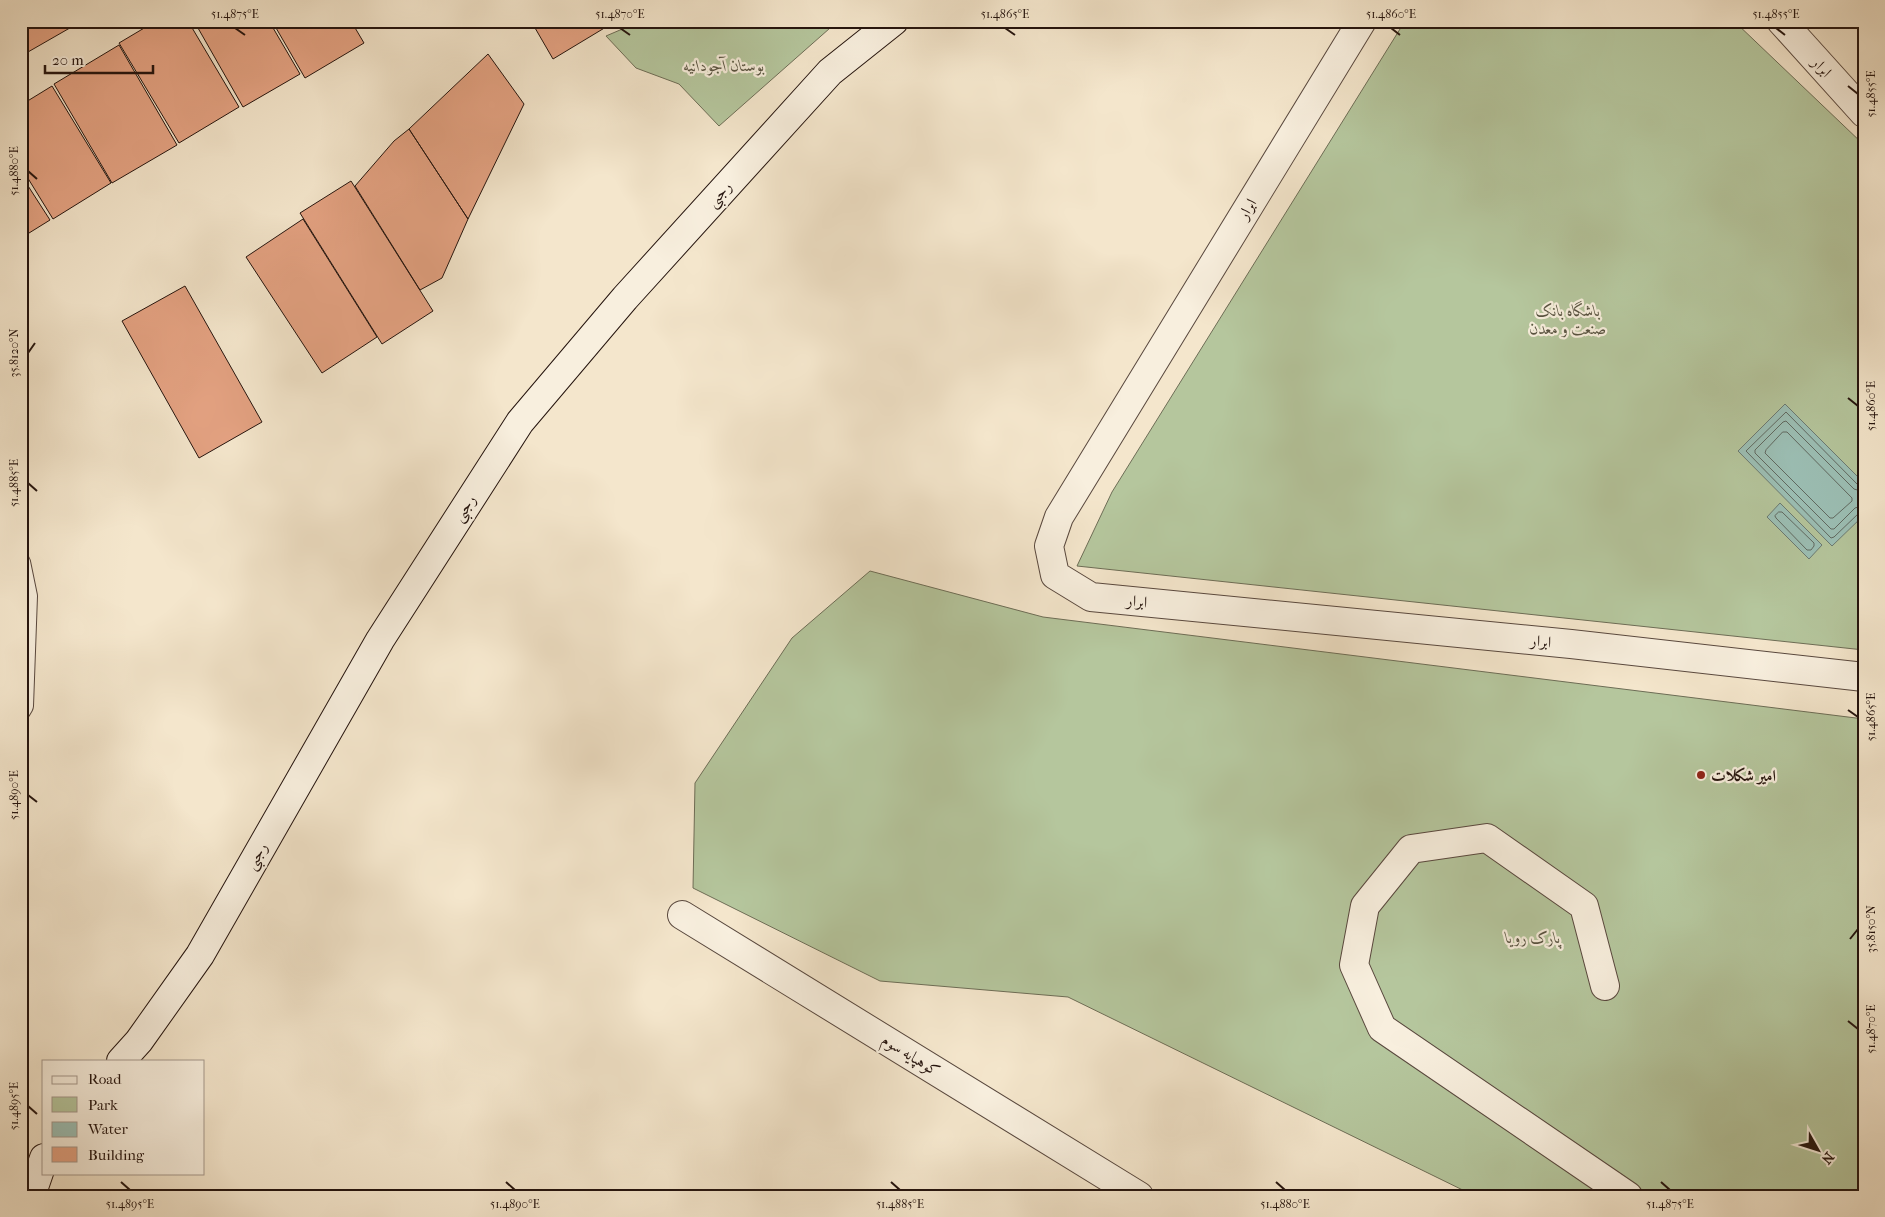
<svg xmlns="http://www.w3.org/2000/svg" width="1885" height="1217" viewBox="0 0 1885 1217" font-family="'IM FELL French Canon',Amiri,serif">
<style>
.green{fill:#b5c69d;stroke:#6d6d56}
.water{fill:#9cc0b6;stroke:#6c7b73}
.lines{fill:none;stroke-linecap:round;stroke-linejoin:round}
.shore{stroke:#606a62;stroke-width:1}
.building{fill:#e4a282;stroke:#25140e}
.service-casing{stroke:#59483e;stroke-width:20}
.minor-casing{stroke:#59483e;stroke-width:30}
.secondary-casing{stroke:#25140e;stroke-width:30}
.service{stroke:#f8efde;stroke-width:18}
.minor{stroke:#f8efde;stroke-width:28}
.secondary{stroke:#f8efde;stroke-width:28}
.ticks{fill:none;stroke:#25140e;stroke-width:2}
.poi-dot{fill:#8f2418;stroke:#f8efde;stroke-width:2}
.labels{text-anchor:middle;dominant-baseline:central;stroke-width:4.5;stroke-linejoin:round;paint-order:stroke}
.park-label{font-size:16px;font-style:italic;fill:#575240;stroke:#f8efde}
.street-label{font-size:16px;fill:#25140e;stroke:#f8efde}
.poi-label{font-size:16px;font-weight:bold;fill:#25140e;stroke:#f8efde;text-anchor:start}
.neatline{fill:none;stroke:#25140e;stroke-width:2}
.ticks-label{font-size:12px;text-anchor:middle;fill:#25140e}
</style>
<rect width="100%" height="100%" fill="#f4e6cc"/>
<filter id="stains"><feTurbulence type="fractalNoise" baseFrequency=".004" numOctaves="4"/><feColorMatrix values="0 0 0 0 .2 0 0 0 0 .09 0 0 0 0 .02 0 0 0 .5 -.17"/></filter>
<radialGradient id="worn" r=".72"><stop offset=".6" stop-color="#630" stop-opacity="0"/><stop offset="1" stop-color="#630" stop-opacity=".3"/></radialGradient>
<path class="green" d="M641 21H838L719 126 679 84 636 68 606 36Z
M1405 21H1734L1864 145V650L1077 566 1112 492Z
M870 571 1043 617 1864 719V1196H1475L1068 997 880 981 693 888 695 783 792 638Z"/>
<path class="water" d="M1785 404 1864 483V515L1832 546 1738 451Z
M1780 503 1822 545 1809 559 1767 517Z"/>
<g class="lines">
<path class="shore" d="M1783 432H1787L1852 498V501L1833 518H1830L1765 453 1766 450Z
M1864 486 1858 485 1786 412 1746 451 1831 538 1834 537 1859 513 1864 512
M1864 492 1854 489 1786 421 1783 422 1755 450V453L1831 529H1834L1855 508 1864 505
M1779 512H1782L1814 543V546L1811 550H1807L1776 518 1775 516Z"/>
</g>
<path class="building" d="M21 21H82L21 56Z
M156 21H188L239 107 179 143 119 43Z
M194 21H269L300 74 243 107Z
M272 21H351L364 43 305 78Z
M531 21H616L553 59Z
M119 45 177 145 112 183 54 84Z
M488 54 524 104 468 219 409 129Z
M52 86 111 183 53 219 21 167V105Z
M409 129 468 219 442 278 420 290 355 186 394 141Z
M21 175 50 220 21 238Z
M351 181 433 311 382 344 300 213Z
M303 219 377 337 322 373 246 257Z
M185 286 262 422 199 458 122 321Z"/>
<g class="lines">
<g class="service-casing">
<path id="service" d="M21 562 28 596 24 706 21 711"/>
</g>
<g class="minor-casing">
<path id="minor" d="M1362 21 1059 517 1049 546 1055 575 1091 597 1571 644 1864 677
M1781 21 1864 113
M682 915 1139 1196
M1605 986 1584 906 1487 838 1411 849 1365 906 1354 965 1382 1028 1628 1196"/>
</g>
<g class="secondary-casing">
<path id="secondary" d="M121 1061 139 1041 200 955 380 640 520 422 625 298 830 72 894 21
M31 1196 44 1158"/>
</g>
<use href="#service" class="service"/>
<use href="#minor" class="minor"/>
<use href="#secondary" class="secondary"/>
</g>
<path class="ticks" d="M235 28 245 35M620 28 630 35M1005 28 1015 35M1391 28 1400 35M1776 28 1785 35M1848 86 1858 94M28 171 37 179M28 353 35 343M1848 398 1858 406M28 483 37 491M1848 710 1858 717M28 795 37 802M1850 939 1858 929M1848 1021 1858 1029M28 1106 37 1114M121 1182 130 1190M506 1182 515 1190M891 1182 900 1190M1276 1182 1285 1190M1661 1182 1670 1190"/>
<circle class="poi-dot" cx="1701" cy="775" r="5"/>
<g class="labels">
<g class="park-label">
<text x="724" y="65">بوستان آجودانیه</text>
<text x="1568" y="310">باشگاه بانک<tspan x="1568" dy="18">صنعت و معدن</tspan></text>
<text x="1533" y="937">پارک رویا</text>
</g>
<g class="street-label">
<text transform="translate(1822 67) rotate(48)">ابرار</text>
<text transform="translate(719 194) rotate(-48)">رجبی</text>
<text transform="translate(1247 209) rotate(-59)">ابرار</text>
<text transform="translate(464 508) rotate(-57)">رجبی</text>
<text transform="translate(1137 601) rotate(6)">ابرار</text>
<text transform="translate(1541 641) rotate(6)">ابرار</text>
<text transform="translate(256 856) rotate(-60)">رجبی</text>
<text transform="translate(911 1055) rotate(32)">کوهپایه سوم</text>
</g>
<g class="poi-label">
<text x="1711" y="775">امیر شکلات</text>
</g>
</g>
<rect width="1885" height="1217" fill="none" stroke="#f4e6cc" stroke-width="55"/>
<rect x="42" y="1060" width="162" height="115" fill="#f8efde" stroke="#a4978b"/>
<rect x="52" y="1076" width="25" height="8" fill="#f8efde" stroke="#a4978b"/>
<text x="88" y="1084" font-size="15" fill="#25140e">Road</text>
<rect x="52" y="1097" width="25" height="15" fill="#b5c69d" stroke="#a4978b"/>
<text x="88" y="1110" font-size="15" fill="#25140e">Park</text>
<rect x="52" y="1122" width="25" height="15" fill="#9cc0b6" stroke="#a4978b"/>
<text x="88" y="1134" font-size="15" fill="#25140e">Water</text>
<rect x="52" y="1147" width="25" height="15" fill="#e4a282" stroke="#a4978b"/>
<text x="88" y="1160" font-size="15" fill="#25140e">Building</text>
<g transform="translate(1818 1150) rotate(129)" stroke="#f8efde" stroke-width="4" paint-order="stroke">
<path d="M0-4L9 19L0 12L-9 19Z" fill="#25140e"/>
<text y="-8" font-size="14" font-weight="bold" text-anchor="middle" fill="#25140e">N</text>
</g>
<path d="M45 65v8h108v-8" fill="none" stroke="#25140e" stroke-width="2.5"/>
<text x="52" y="65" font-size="15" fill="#25140e" stroke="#f8efde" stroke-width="4" paint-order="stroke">20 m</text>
<rect x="28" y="28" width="1830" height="1162" class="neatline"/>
<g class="ticks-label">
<text x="235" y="18">51.4875°E</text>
<text x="620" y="18">51.4870°E</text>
<text x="1005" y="18">51.4865°E</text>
<text x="1391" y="18">51.4860°E</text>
<text x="1776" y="18">51.4855°E</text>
<text transform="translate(1871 94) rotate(-90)" y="4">51.4855°E</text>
<text transform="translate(14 171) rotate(-90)" y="4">51.4880°E</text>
<text transform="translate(14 353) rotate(-90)" y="4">35.8120°N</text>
<text transform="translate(1871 406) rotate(-90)" y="4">51.4860°E</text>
<text transform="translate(14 483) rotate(-90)" y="4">51.4885°E</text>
<text transform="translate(1871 717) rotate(-90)" y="4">51.4865°E</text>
<text transform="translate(14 795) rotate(-90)" y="4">51.4890°E</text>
<text transform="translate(1871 929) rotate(-90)" y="4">35.8150°N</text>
<text transform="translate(1871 1029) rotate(-90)" y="4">51.4870°E</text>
<text transform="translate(14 1106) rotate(-90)" y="4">51.4895°E</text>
<text x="130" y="1208">51.4895°E</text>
<text x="515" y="1208">51.4890°E</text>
<text x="900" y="1208">51.4885°E</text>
<text x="1285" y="1208">51.4880°E</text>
<text x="1670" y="1208">51.4875°E</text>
</g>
<rect width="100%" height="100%" filter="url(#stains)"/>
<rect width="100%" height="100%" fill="url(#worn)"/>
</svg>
